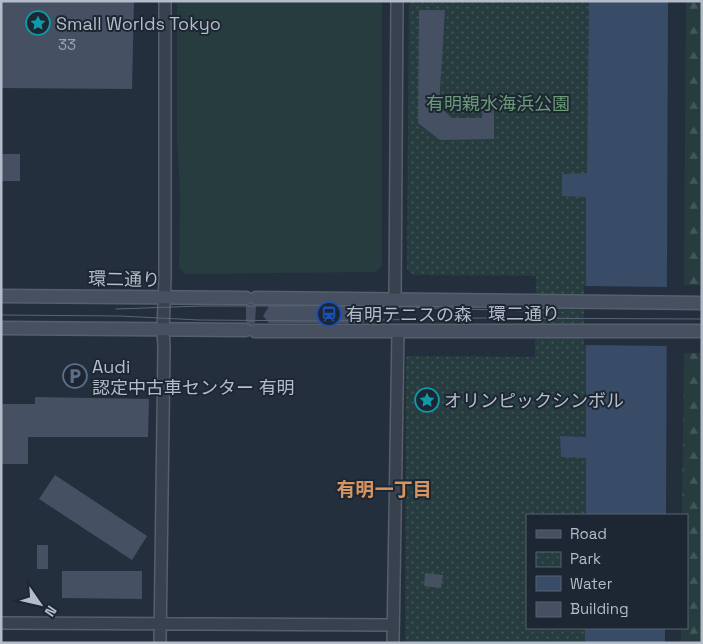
<svg xmlns="http://www.w3.org/2000/svg" width="703" height="644" viewBox="0 0 703 644" font-family="'Space Grotesk','Noto Sans JP',sans-serif">
<style>
.grass{fill:#263c3f}
.forest{fill:url(#forest-firs)}
.park{fill:url(#park-dots)}
.water{fill:#394c67}
.pier{fill:#242f3e}
.building{fill:#455162}
.lines{fill:none;stroke-linecap:round;stroke-linejoin:round}
.tertiary-casing{stroke:#565f6c;stroke-width:14}
.secondary-casing{stroke:#565f6c;stroke-width:15}
.tertiary{stroke:#38414e;stroke-width:11}
.secondary{stroke:#465061;stroke-width:12}
.tram{stroke:#5a6575;stroke-width:1}
.labels{text-anchor:middle;dominant-baseline:central;stroke-width:4;stroke-linejoin:round;paint-order:stroke}
.number-label{font-size:15px;fill:#98a1af}
.poi-label{font-size:18px;fill:#b4bcc9;stroke:#1d2633;text-anchor:start}
.park-label{font-size:18px;fill:#6b9a76;stroke:#1d2633}
.street-label{font-size:18px;fill:#b4bcc9;stroke:#1d2633}
.neighbourhood-label{font-size:19px;font-weight:bold;fill:#d59563;stroke:#1d2633}
</style>
<defs>
<pattern id="forest-firs" width="22" height="20" patternUnits="userSpaceOnUse" patternTransform="scale(1.25)"><rect width="22" height="20" fill="#263c3f"/><path d="M5 1l3.5 6h-7zM16 11l3.5 6h-7z" fill="#435659"/></pattern>
<pattern id="park-dots" width="8" height="8" patternUnits="userSpaceOnUse" patternTransform="scale(1.25)"><rect width="8" height="8" fill="#263c3f"/><path d="M2 2h.1M6 6h.1" fill="none" stroke="#435659" stroke-width="1.8" stroke-linecap="round"/></pattern>
</defs>
<rect width="100%" height="100%" fill="#242f3e"/>
<path class="grass" d="M177 1H382V266L376 272 186 274 179 268 180 196 177 138Z"/>
<path class="forest" d="M686 1H702V285H684Z
M684 353H702V643H681V628H687V515H682Z"/>
<path class="park" d="M409 1H589L587 174H562L586 196V437H560L586 458V515H527V628H585V643H405L406 358 408 356 535 357 536 276 413 275 407 269Z"/>
<path class="water" d="M589 1H668L666 515H586V458L561 457 560 436 586 437V197L562 196V174L587 173Z
M585 628H665V643H585Z"/>
<path class="pier" d="M584 286 669 287V346L584 345Z"/>
<path class="building" d="M1 1H134L132 89 1 88Z
M419 10H445L439 106 452 118H482V103L494 102V139L440 140 418 123Z
M1 154H20V181H1Z
M251 304 256 306 255 323 251 324 246 322V306Z
M269 306 364 307 366 315 364 323H269L263 316Z
M35 397 149 399 148 437H28V464H1V404H35Z
M55 475 147 536 132 560 39 499Z
M37 545H48V569H37Z
M62 571H142V599L62 598Z
M425 573 443 575 441 588 424 586Z"/>
<g class="lines">
<g class="tertiary-casing">
<path id="tertiary" d="M395 300 397 1
M1 623 393 625
M160 643 164 347 163 330 165 279V1
M393 643 398 331"/>
</g>
<g class="secondary-casing">
<path id="secondary" d="M1 296 246 298
M256 298 702 303
M1 328 246 330
M255 331H702"/>
</g>
<use href="#tertiary" class="tertiary"/>
<use href="#secondary" class="secondary"/>
<path class="tram" d="M116 309 201 306H370L529 311
M1 315 120 316 199 320 330 321 481 318 702 319"/>
</g>
<defs>
<g id="sight-ring" transform="scale(1.25)"><circle r="9.5" fill="#1d2633" stroke="#0f9aa8" stroke-width="1.5"/><path d="M0-6L1.8-2.2L6-1.7L2.9 1.2L3.7 5.4L0 3.3L-3.7 5.4L-2.9 1.2L-6-1.7L-1.8-2.2Z" fill="#0f9aa8"/></g>
<g id="station-ring" transform="scale(1.25)"><circle r="9.5" fill="#1d2633" stroke="#1a4fb4" stroke-width="1.5"/><path d="M-3-6H3Q5-6 5-4V2Q5 4 3 4L4.5 6H3L1.5 4h-3L-3 6H-4.5L-3 4Q-5 4-5 2V-4Q-5-6-3-6ZM-3.5-4v3h7v-3ZM-3.5 1v1.5H-2V1ZM2 1v1.5H3.5V1Z" fill="#1a4fb4"/></g>
<g id="parking-ring" transform="scale(1.25)"><circle r="9.5" fill="#1d2633" stroke="#5c6f8a" stroke-width="1.5"/><path d="M-3.5-5.5H1a3.5 3.5 0 0 1 0 7H-1V5.5H-3.5ZM-1-3.4V-.6H.8a1.4 1.4 0 0 0 0-2.8Z" fill="#5c6f8a"/></g>
</defs>
<g fill-rule="evenodd">
<use href="#sight-ring" x="38" y="23"/>
<use href="#station-ring" x="329" y="314"/>
<use href="#parking-ring" x="75" y="376"/>
<use href="#sight-ring" x="427" y="400"/>
</g>
<g class="labels">
<g class="number-label">
<text x="67" y="44">33</text>
</g>
<g class="poi-label">
<text x="56" y="23">Small Worlds Tokyo</text>
<text x="346" y="314">有明テニスの森</text>
<text x="92" y="366">Audi<tspan x="92" dy="21">認定中古車センター 有明</tspan></text>
<text x="444" y="400">オリンピックシンボル</text>
</g>
<g class="park-label">
<text x="498" y="103">有明親水海浜公園</text>
</g>
<g class="street-label">
<text transform="translate(124 279) rotate(1)">環二通り</text>
<text x="524" y="313">環二通り</text>
</g>
<g class="neighbourhood-label">
<text x="384" y="489">有明一丁目</text>
</g>
</g>
<rect width="703" height="644" fill="none" stroke="#b4bcc9" stroke-width="5"/>
<rect x="526" y="514" width="162" height="115" fill="#1d2633" stroke="#59626f"/>
<rect x="536" y="530" width="25" height="8" fill="#465061" stroke="#59626f"/>
<text x="570" y="539" font-size="15" fill="#b4bcc9">Road</text>
<rect x="536" y="552" width="25" height="15" fill="url(#park-dots)" stroke="#59626f"/>
<text x="570" y="564" font-size="15" fill="#b4bcc9">Park</text>
<rect x="536" y="576" width="25" height="15" fill="#394c67" stroke="#59626f"/>
<text x="570" y="589" font-size="15" fill="#b4bcc9">Water</text>
<rect x="536" y="602" width="25" height="15" fill="#455162" stroke="#59626f"/>
<text x="570" y="614" font-size="15" fill="#b4bcc9">Building</text>
<g transform="translate(40 604) rotate(124)" stroke="#1d2633" stroke-width="4" paint-order="stroke">
<path d="M0-4L9 19L0 12L-9 19Z" fill="#b4bcc9"/>
<text y="-8" font-size="14" font-weight="bold" text-anchor="middle" fill="#b4bcc9">N</text>
</g>
</svg>
